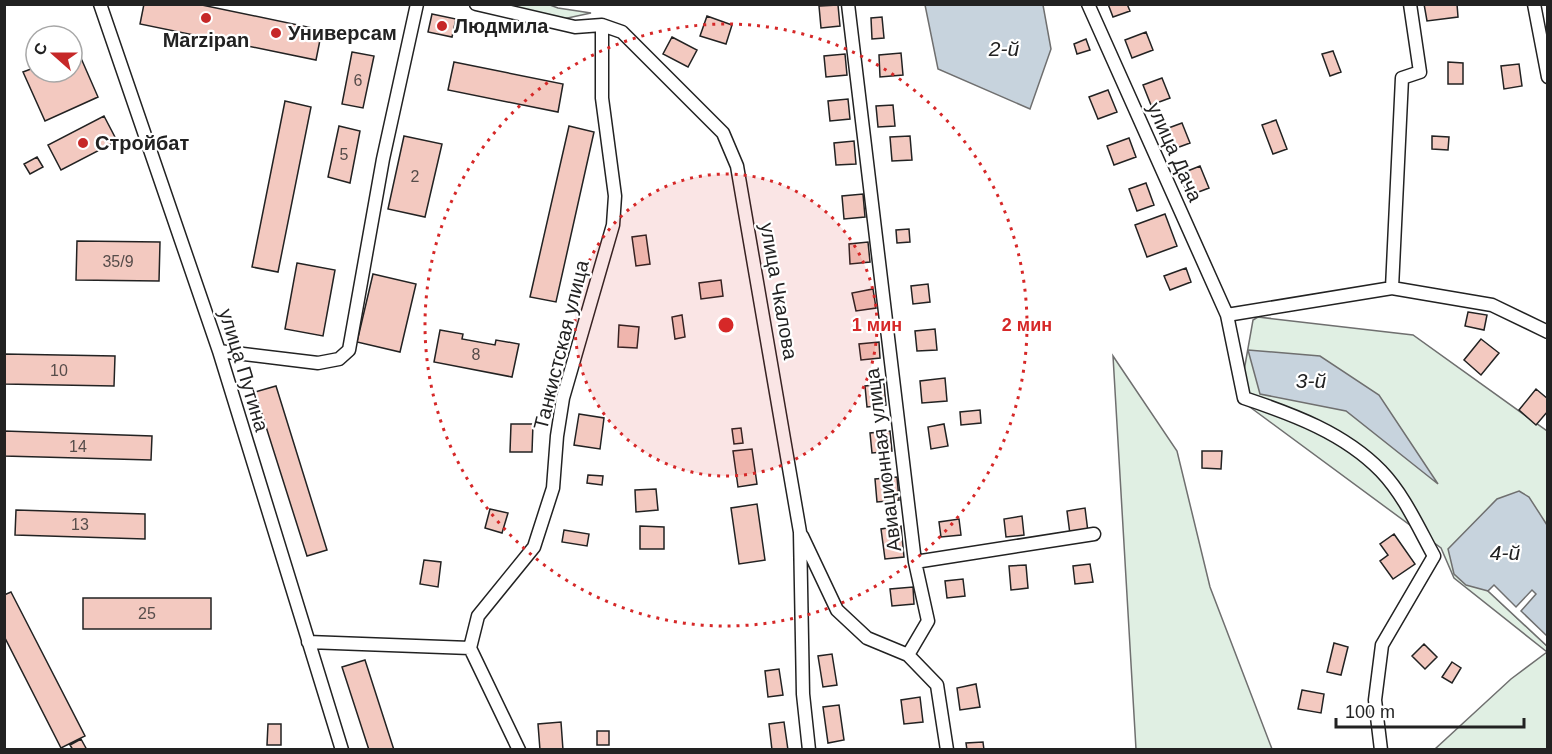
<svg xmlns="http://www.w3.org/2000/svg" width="1552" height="754" viewBox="0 0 1552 754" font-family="Helvetica,sans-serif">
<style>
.green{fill:#e0efe3;stroke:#6f6f6f;stroke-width:1.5}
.water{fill:#c7d3dd;stroke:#6f6f6f;stroke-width:1.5}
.pier{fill:#fff;stroke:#6f6f6f;stroke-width:1.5}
.building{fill:#f3c9c0;stroke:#222;stroke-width:1.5}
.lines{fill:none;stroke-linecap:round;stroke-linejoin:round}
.street-casing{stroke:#222;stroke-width:15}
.street{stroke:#fff;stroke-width:12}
.ring{fill:none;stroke:#d62828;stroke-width:3;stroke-dasharray:3 6}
.poi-dot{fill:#c62828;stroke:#fff;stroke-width:2}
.labels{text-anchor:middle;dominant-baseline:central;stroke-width:4.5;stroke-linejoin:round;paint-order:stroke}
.number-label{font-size:16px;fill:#564c4a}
.poi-label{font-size:20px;font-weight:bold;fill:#222;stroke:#fff;text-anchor:start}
.street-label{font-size:20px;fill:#222;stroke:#fff}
.water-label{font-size:21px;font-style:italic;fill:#222;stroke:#fff}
.centre{fill:#d62828;stroke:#fff;stroke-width:3}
.ring-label{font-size:18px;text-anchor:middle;font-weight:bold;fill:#d62828;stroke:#fff;stroke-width:4.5;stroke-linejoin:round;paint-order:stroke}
</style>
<rect width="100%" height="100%" fill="#fff"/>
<path class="green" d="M495 5H550L558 8 591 13 563 19Z
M1258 317 1413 335 1547 431V749H1435L1511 679 1547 652 1454 578 1441 548 1239 399 1253 320Z
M1113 356 1177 451 1210 587 1272 749H1136Z"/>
<path class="water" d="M925 5H1043L1051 49 1030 109 938 69Z
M1248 350 1320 356 1379 395 1438 484 1346 411 1260 394Z
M1519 491 1529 497 1547 525V646L1488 591 1466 585 1454 574 1448 549 1497 499Z"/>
<path class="pier" d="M1494 585 1516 607 1532 590 1536 594 1521 611 1547 636V646L1488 591Z"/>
<path class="building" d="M144 4H197L322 30 316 60 140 24Z
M1108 4H1127L1130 11 1113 17Z
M1424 4H1457L1458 17 1427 21Z
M838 5 840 26 821 28 819 6Z
M432 14 456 19 452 37 428 32Z
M707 16 732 25 726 44 700 36Z
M882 17 884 38 872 39 871 18Z
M1146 32 1153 50 1132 58 1125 40Z
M672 37 697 50 688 67 663 54Z
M1086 39 1090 50 1077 54 1074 44Z
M77 49 98 97 45 121 23 72 36 67V72H72V51Z
M1333 51 1341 72 1330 76 1322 54Z
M352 52 374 56 363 108 342 104Z
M901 53 903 75 880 77 879 55Z
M845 54 847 75 826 77 824 56Z
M454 62 563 84 558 112 448 90Z
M1448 62 1463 63V84H1448Z
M1519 64 1522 86 1504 89 1501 66Z
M1162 78 1170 98 1151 105 1143 85Z
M1108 90 1117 112 1098 119 1089 97Z
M848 99 850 119 830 121 828 101Z
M285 101 311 107 278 272 252 267Z
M893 105 895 126 878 127 876 106Z
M104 116 117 141 61 170 48 145Z
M1276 120 1287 149 1273 154 1262 125Z
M1182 123 1190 143 1171 150 1163 130Z
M339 126 360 131 350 183 328 177Z
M569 126 594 132 556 302 530 297Z
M404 136 442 144 425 217 388 209Z
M910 136 912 160 892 161 890 137Z
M1432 136 1449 137 1448 150 1432 149Z
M1129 138 1136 157 1114 165 1107 146Z
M854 141 856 164 836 165 834 143Z
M37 157 43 167 30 174 24 164Z
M1200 166 1209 188 1188 196 1180 174Z
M1146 183 1154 205 1137 211 1129 189Z
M863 194 865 217 844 219 842 196Z
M1165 214 1177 246 1147 257 1135 225Z
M909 229 910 242 897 243 896 230Z
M646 235 650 264 636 266 632 237Z
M77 241 160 242 159 281 76 280Z
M868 242 870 262 850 264 849 244Z
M297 263 335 270 323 336 285 329Z
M1186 268 1191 282 1170 290 1164 276Z
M373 274 416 284 400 352 357 342Z
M721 280 723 296 701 299 699 283Z
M928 284 930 302 913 304 911 286Z
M873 289 876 308 856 311 852 293Z
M1468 312 1487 315 1484 330 1465 326Z
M682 315 685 337 675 339 672 317Z
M619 325 639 327 637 348 618 347Z
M935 329 937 350 917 351 915 331Z
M440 330 463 334 462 339 495 345 496 340 519 344 512 377 434 362Z
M1481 339 1499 353 1481 375 1464 360Z
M879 342 880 358 861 360 859 344Z
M4 354 115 356 114 386 4 384Z
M945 378 947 401 922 403 920 381Z
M884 384 886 405 867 407 865 386Z
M276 386 327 550 307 556 255 392Z
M1536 389 1548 399V411L1536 425 1519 410Z
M980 410 981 423 961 425 960 412Z
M579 414 604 418 600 449 574 445Z
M511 424H533L532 452H510Z
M944 424 948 446 931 449 928 427Z
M741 428 743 443 734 444 732 429Z
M4 431 152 436 151 460 4 456Z
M890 431 892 451 872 453 870 433Z
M752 449 757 484 738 487 733 451Z
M1202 451H1222L1221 469 1202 468Z
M588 475 603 476 602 485 587 483Z
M897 477 899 500 877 502 875 479Z
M656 489 658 510 636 512 635 490Z
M757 504 765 560 739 564 731 508Z
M1085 508 1088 532 1070 534 1067 511Z
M490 509 508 513 502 533 485 528Z
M16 510 145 514V539L15 535Z
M1022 516 1024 535 1006 537 1004 519Z
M959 519 961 535 941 537 939 522Z
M640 526 664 527V549H640Z
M901 526 904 557 885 559 881 529Z
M564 530 589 534 587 546 562 542Z
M1394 534 1415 564 1393 579 1380 561 1388 555 1380 544Z
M424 560 441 562 438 587 420 584Z
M1090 564 1093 582 1075 584 1073 566Z
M1026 565 1028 588 1011 590 1009 566Z
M963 579 965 596 947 598 945 581Z
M913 587 914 604 892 606 890 589Z
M11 592 85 736 61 748 4 636V595Z
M83 598H211V629H83Z
M1334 643 1348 647 1341 675 1327 672Z
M1424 644 1437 657 1425 669 1412 656Z
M832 654 837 685 823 687 818 656Z
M365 660 394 750H369L342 667Z
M1452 662 1461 668 1452 683 1442 677Z
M779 669 783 695 768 697 765 671Z
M976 684 980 707 960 710 957 688Z
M1302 690 1324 694 1321 713 1298 709Z
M920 697 923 722 904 724 901 700Z
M839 705 844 740 828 743 823 707Z
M561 722 563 750H540L538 724Z
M784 722 788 750H772L769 724Z
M268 724H281V745H267Z
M597 731H609V745H597Z
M81 739 87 750H73L70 745Z
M983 742 984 750H967L966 743Z"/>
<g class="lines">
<g class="street-casing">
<path id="street" d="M100 4 219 351 342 750
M476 4 575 27 602 25 622 32 723 133 737 166 800 532 803 694 809 750
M848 4 915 562 928 621 908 655 937 685 947 750
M1088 4 1227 315 1244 398C1292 414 1344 433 1381 471 1404 495 1418 527 1434 556L1382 645 1375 700 1381 750
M1534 4 1548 77
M1392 288 1402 78 1420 72 1410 4
M1227 315 1392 288 1492 305 1548 332
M219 351 318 363 339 359 349 350 383 159 417 4
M802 536 837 610 867 638 908 655
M915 562 1094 534
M308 642 470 648
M519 750 470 648 478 616 534 547 553 488 557 436 563 398 613 225 615 196 602 98V25"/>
</g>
<use href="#street" class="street"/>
</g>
<circle cx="726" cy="325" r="151" fill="#d62828" fill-opacity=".12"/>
<g class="ring">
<circle cx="726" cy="325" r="151"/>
<circle cx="726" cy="325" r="301"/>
</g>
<g class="poi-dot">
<circle cx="206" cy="18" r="6"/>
<circle cx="442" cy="26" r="6"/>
<circle cx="276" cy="33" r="6"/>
<circle cx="83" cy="143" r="6"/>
</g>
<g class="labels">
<g class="number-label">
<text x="358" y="80">6</text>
<text x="344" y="154">5</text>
<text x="415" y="176">2</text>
<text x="118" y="261">35/9</text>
<text x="476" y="354">8</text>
<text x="59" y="370">10</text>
<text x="78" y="446">14</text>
<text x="80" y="524">13</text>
<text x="147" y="613">25</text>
</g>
<g class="poi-label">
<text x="454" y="26">Людмила</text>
<text x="288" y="33">Универсам</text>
<text x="206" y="40" text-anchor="middle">Marzipan</text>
<text x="95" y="143">Стройбат</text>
</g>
<g class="street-label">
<text transform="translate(1175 152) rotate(66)">улица Дача</text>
<text transform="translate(779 291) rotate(80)">улица Чкалова</text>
<text transform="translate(561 345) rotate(-76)">Танкистская улица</text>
<text transform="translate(244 370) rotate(73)">улица Путина</text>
<text transform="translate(883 460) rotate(-97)">Авиационная улица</text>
</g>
<g class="water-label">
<text x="1004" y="48">2-й</text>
<text x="1311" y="380">3-й</text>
<text x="1505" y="552">4-й</text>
</g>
</g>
<circle cx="726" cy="325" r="9" class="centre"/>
<g class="ring-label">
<text x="877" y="331">1 мин</text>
<text x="1027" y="331">2 мин</text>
</g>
<rect width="1552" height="754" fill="none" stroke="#222222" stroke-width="12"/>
<g transform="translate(54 54) rotate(291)"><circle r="28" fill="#ffffff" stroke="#a7a7a7" stroke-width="1.5"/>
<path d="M0-4.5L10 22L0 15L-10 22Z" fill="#c62828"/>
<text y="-9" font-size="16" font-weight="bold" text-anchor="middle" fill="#222222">С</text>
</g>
<path d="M1336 718v9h188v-9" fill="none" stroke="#222222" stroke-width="3"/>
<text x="1345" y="718" font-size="18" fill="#222222" stroke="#ffffff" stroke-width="4.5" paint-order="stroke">100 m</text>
</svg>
